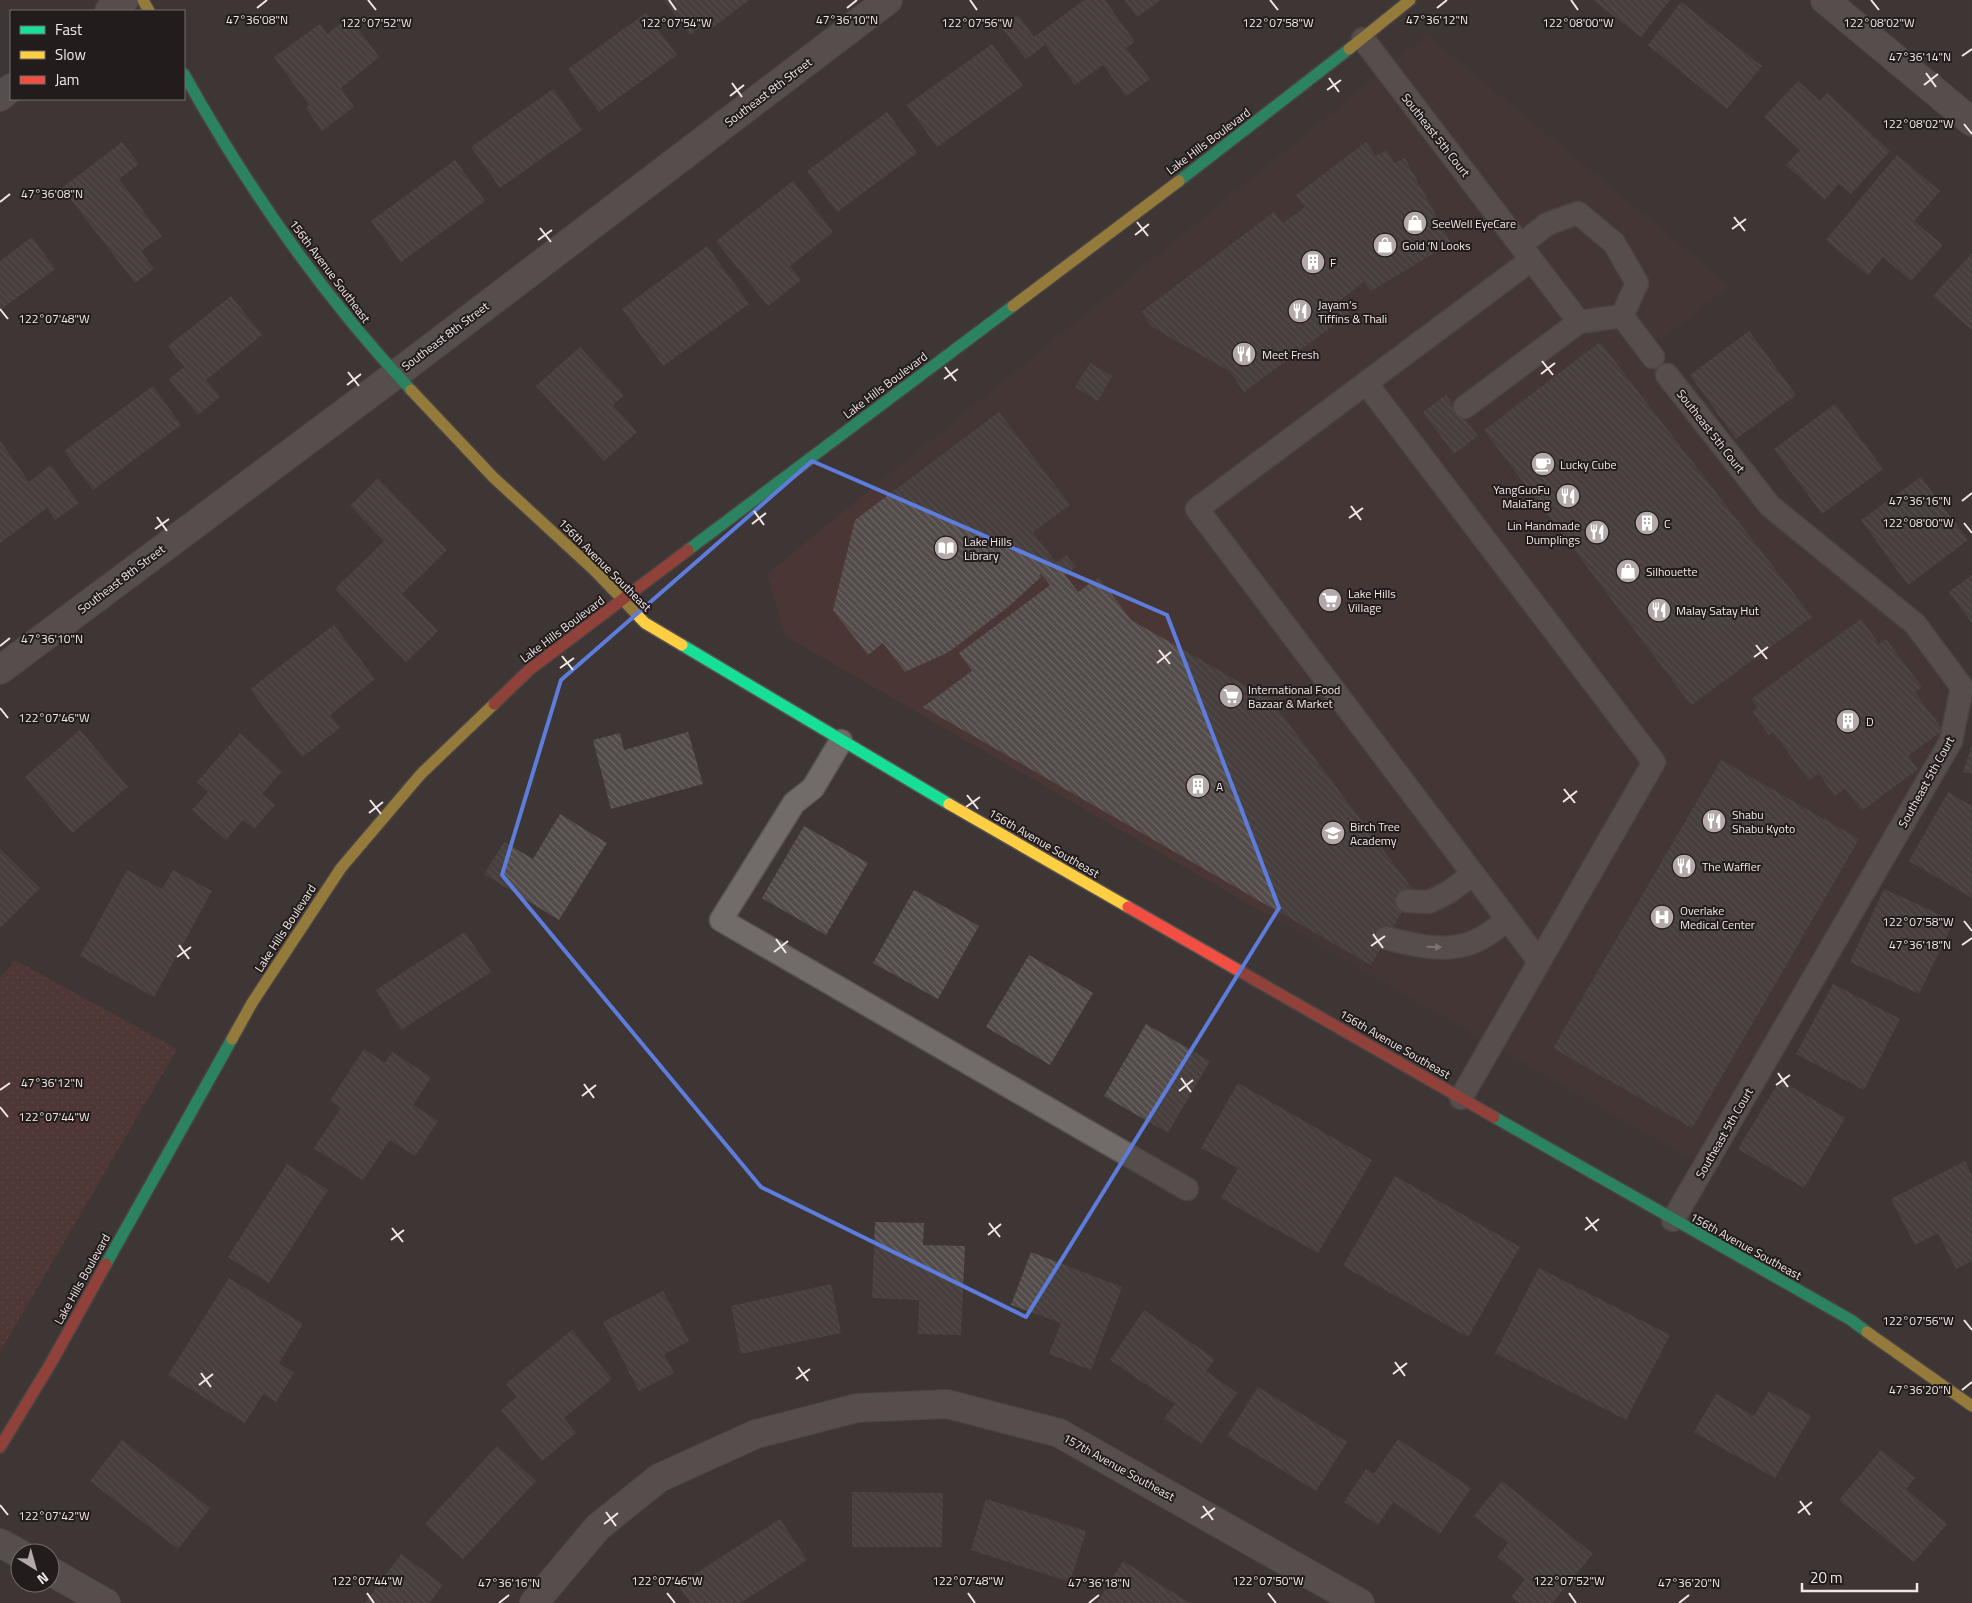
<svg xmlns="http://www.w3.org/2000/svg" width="1972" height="1603" viewBox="0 0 1972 1603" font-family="'Titillium Web',sans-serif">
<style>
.built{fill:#4a3735}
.green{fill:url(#green-dots)}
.building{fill:url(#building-back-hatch)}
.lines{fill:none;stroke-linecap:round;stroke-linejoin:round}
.lane-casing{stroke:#5a5352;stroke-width:25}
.street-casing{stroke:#5a5352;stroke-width:30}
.fast-casing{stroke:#5a5352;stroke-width:14}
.slow-casing{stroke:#5a5352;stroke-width:14}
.jam-casing{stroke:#5a5352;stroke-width:14}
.lane{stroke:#716c6a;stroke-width:22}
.street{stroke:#716c6a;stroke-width:28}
.fast{stroke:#16e098;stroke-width:11}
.slow{stroke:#ffcf43;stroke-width:11}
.jam{stroke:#f24e42;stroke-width:11}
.oneway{fill:#c4bcbb}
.marked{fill:none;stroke:#5d7cdc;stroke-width:4;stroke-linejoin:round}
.ticks{fill:none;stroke:#f1e7e6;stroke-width:2}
.labels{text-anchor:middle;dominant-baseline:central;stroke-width:4;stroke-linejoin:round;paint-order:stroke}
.street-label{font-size:12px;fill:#f1e7e6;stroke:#231c1c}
.poi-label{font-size:12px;fill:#f1e7e6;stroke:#231c1c;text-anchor:start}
.ticks-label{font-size:12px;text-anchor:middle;fill:#f1e7e6;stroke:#231c1c;stroke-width:4;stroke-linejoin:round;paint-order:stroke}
</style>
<defs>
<pattern id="green-dots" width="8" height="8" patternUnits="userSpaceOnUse" patternTransform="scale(1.25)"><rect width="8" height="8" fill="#623935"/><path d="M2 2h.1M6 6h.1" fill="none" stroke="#795652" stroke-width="1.8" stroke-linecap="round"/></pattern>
<pattern id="building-back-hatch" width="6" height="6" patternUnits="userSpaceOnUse" patternTransform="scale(1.25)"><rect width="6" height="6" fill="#524b4a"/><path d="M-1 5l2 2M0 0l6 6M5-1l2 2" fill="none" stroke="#6b6564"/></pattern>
</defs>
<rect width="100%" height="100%" fill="#3e3634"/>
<path class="built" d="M1427 35 1730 286 1648 350 1770 506 1915 624 1962 687 1952 736 1704 1167 785 636 767 574Z"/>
<path class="green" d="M15 960 177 1049 0 1352V978Z"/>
<path class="building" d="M664 0H749L711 29 706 22 690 35Z
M1084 0H1105L1135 42 1126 48 1150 79 1126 96 1103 65 1075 85 1045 45 1026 59 1001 27 1018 15 1034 37Z
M1125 0H1161L1137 17Z
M1593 0H1670L1641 37Z
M1681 2 1762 66 1727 109 1648 45Z
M646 13 677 55 599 112 568 69Z
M350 17 379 57 341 88 354 107 322 131 306 108 309 105 274 57 320 24 327 34Z
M992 44 1023 86 937 147 907 105Z
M1798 81 1820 101 1827 93 1890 151 1851 194 1839 183 1825 200 1786 165 1800 150 1764 117Z
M553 89 582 130 500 188 471 147Z
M887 112 917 153 837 212 807 171Z
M122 142 139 164 119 179 162 236 141 251 154 269 135 283 62 188Z
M1366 142 1376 156 1387 150 1394 163 1405 158 1451 243 1371 291 1364 282 1339 301 1349 314 1244 392 1229 371 1152 327 1141 312 1274 212 1283 223 1305 207 1296 195Z
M1897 155 1940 191 1914 221 1943 245 1911 281 1883 257 1868 275 1826 240Z
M455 160 485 201 401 262 371 221Z
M793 181 833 232 790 266 801 280 768 306 716 241Z
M32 237 55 269 0 310V261Z
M707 246 749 304 663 366 622 309Z
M1972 253V330L1933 296Z
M231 296 262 335 206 380 220 397 198 415 169 379 184 367 168 346Z
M1749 331 1796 395 1736 439 1690 375Z
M1600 342 1812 617 1691 705 1484 430Z
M580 347 624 395 613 405 637 432 604 461 536 386Z
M1090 363 1112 376 1098 401 1075 387Z
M153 386 181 425 93 490 64 451Z
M1446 395 1478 436 1454 454 1423 412Z
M1835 404 1883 469 1822 514 1774 449Z
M999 412 1070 505 1033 532 1056 563 1066 555 1076 567 1065 575 1078 592 1099 577 1131 620 1271 700 1414 891 1371 965 923 707 972 671 959 653 1050 585 1041 574 1039 575 1041 577 1008 607 949 652 905 672 883 643 868 655 833 610 855 520Z
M0 441 29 482 51 465 79 503 55 520 47 508 0 543Z
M1921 477 1968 540 1908 585 1861 520Z
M378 478 447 550 402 594 438 631 406 662 335 589 384 541 350 506Z
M1972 575V623L1949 592Z
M1861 619 1879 644 1886 639 1922 687 1915 692 1943 730 1908 756 1918 769 1862 811 1845 788 1835 796 1818 773 1809 781 1773 732 1769 735 1752 712 1758 708 1751 699Z
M334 625 375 679 330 715 340 728 302 757 250 689Z
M80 730 128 787 72 833 25 777Z
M688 732 703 784 611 809 593 740 620 733 624 750Z
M240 733 282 771 262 794 275 805 254 829 243 820 226 840 192 810 208 792 197 782Z
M1972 745V774L1963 772Z
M1721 760 1859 839 1692 1128 1553 1048Z
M1948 792 1972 806V898L1909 861Z
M560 814 607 843 559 920 484 874 504 842 533 859Z
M804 826 868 863 826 935 762 898Z
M0 849 40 888 0 928Z
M127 870 162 889 173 870 212 891 154 997 80 956Z
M1884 889 1954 921 1919 994 1850 962Z
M914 890 979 926 938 999 873 963Z
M465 932 491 972 401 1030 376 990Z
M1029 955 1093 993 1050 1065 986 1027Z
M1833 984 1900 1019 1864 1090 1796 1054Z
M1146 1024 1210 1061 1168 1133 1104 1096Z
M364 1049 385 1063 392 1052 431 1077 413 1105 438 1121 415 1156 390 1140 363 1180 314 1148 341 1108 330 1101Z
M1780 1080 1845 1118 1804 1188 1738 1149Z
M1238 1083 1372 1160 1318 1253 1221 1198 1238 1168 1201 1148Z
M1965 1161 1972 1176V1261L1956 1269 1938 1233 1915 1245 1891 1199Z
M287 1164 328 1190 269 1283 228 1257Z
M1395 1176 1520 1247 1468 1337 1343 1266Z
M875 1222 924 1223 923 1245 965 1246 961 1335 918 1334 919 1300 872 1298Z
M1031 1252 1122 1287 1091 1370 1049 1354 1061 1323 1011 1305Z
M1539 1268 1670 1335 1626 1420 1495 1353Z
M229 1278 303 1324 279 1363 294 1373 276 1402 263 1394 245 1423 168 1375Z
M831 1284 841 1333 741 1354 731 1306Z
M663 1291 689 1341 664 1354 674 1373 639 1391 603 1322Z
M1144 1310 1215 1359 1206 1371 1237 1393 1201 1444 1164 1418 1175 1404 1110 1360Z
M572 1330 612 1379 564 1418 576 1433 542 1461 501 1410 517 1397 506 1384Z
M1258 1387 1347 1442 1316 1491 1227 1436Z
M1769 1391 1811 1416 1775 1478 1694 1432 1716 1394 1754 1416Z
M1398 1439 1471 1488 1440 1534 1393 1502 1378 1525 1344 1502 1366 1469 1374 1474Z
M122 1440 210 1508 178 1549 90 1481Z
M497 1446 536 1481 463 1559 425 1524Z
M1881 1450 1915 1478 1906 1489 1947 1524 1914 1562 1839 1500Z
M1502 1481 1593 1554 1552 1603H1520L1511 1597 1525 1579 1497 1557 1508 1543 1474 1516Z
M852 1492 943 1493 942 1547H852Z
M986 1499 1086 1531 1070 1582 971 1550Z
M780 1519 807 1560 740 1603H690L678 1585Z
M401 1554 443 1585 429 1603H365Z
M1123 1561 1190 1603H1097Z"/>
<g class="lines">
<g class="lane-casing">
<path id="lane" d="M1363 39 1579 322 1622 316 1653 357
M1521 245 1547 224 1578 213 1614 243 1637 283 1622 316
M1531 260 1197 509 1539 961
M1667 375 1770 506 1915 624 1962 687 1951 741 1673 1220
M1366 383 1654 762 1461 1098
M1465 407 1579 322
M841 741 813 788 794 803 721 920 1187 1189
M1407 901 1429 902 1449 892 1473 874
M1386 938C1417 946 1449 954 1478 940 1489 935 1498 926 1508 920"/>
</g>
<g class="street-casing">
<path id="street" d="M1825 0 1972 122
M109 11 124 0
M0 97 11 88
M0 670 395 375 888 0
M0 1543 20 1554
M50 1571 106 1603
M534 1603 598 1527 659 1478 756 1434 857 1408 947 1404 1059 1433 1360 1603"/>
</g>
<g class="fast-casing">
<path id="fast" d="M184 74C248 189 321 294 411 390
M1179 181 1349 49
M688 550 1013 306
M682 645 949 804
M1494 1117 1851 1320 1867 1332
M106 1264 232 1039"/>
</g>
<g class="slow-casing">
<path id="slow" d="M143 0 149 11
M1349 49 1410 0
M1013 306 1179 181
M411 390 493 477 594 570 645 623 682 645
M949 804 1128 907
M232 1039 252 1003 341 868 421 774 494 704
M1867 1332 1972 1406"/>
</g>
<g class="jam-casing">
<path id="jam" d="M494 704 529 670 688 550
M1128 907 1494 1117
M0 1447 51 1363 106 1264"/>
</g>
<use href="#lane" class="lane"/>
<use href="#street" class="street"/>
<use href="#fast" class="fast"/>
<use href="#slow" class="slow"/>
<use href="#jam" class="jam"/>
</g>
<defs><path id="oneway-solid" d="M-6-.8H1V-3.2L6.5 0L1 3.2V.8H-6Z" transform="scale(1.25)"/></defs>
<use class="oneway" href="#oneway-solid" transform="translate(1434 947) rotate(1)"/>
<path d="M0 0H1972V1603H0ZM812 461 1167 615 1279 908 1026 1317 761 1187 502 875 561 680Z" fill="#3e3634" fill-opacity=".55" fill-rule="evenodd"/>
<path class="marked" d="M812 461 1167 615 1279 908 1026 1317 761 1187 502 875 561 680Z"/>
<path class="ticks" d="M368 0 376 10M669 0 676 10M970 0 977 10M1270 0 1278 10M1571 0 1578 10M1871 0 1879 10M257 8 267 0M847 8 857 0M1437 8 1447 0M1962 56 1972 49M1926 73 1936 87M1329 78 1339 92M732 83 742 97M1924 85 1938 74M1327 90 1341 80M730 96 744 85M1964 124 1972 134M0 202 10 194M1734 217 1745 231M1137 222 1148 236M540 228 551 242M1732 229 1746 219M1135 235 1149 224M538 240 552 230M0 309 8 319M1542 361 1553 375M945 367 956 381M348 372 359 386M1541 374 1555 363M944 379 958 369M347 385 361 374M1962 501 1972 493M1351 506 1361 520M754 511 764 525M157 517 167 531M1349 518 1363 508M1964 523 1972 533M752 524 766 513M155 529 169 519M1756 645 1767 659M0 646 10 638M1159 650 1170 664M562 656 573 670M1754 657 1768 647M1157 663 1171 652M560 668 574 658M0 708 8 718M1564 789 1575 803M967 795 978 809M370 800 381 814M1563 802 1577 791M966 807 980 797M369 813 383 802M1964 921 1972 931M1373 934 1383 948M776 939 786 953M179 945 189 959M1962 945 1972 938M1371 946 1385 936M774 952 788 941M177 957 191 947M1778 1073 1788 1087M1181 1078 1191 1092M584 1084 594 1098M1776 1085 1790 1075M0 1090 10 1083M1179 1091 1193 1080M582 1096 596 1085M0 1107 8 1117M1586 1217 1597 1231M989 1223 1000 1237M392 1228 403 1242M1585 1230 1599 1219M988 1235 1001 1224M391 1240 404 1230M1964 1320 1972 1330M1395 1362 1405 1376M798 1367 808 1381M201 1373 211 1387M1393 1374 1407 1363M796 1379 810 1369M199 1385 213 1374M1962 1390 1972 1382M1800 1501 1810 1515M0 1505 8 1515M1203 1506 1213 1520M606 1512 616 1526M1798 1513 1812 1502M1201 1518 1215 1508M604 1524 618 1513M367 1593 374 1603M667 1593 675 1603M968 1593 975 1603M1268 1593 1276 1603M1569 1593 1576 1603M499 1603 509 1595M1089 1603 1099 1595M1679 1603 1689 1595"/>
<defs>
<g id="shop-disc" transform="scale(1.25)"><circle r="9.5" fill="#b2a9a8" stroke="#231c1c"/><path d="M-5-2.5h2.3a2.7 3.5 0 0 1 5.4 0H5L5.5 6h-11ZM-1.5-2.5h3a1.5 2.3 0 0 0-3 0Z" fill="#fff"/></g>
<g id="building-disc" transform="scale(1.25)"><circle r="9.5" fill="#b2a9a8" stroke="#231c1c"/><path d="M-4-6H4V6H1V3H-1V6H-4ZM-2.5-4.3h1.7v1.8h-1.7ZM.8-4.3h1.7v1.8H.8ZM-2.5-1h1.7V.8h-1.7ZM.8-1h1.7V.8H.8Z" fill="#fff"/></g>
<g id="restaurant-disc" transform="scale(1.25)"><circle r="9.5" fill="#b2a9a8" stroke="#231c1c"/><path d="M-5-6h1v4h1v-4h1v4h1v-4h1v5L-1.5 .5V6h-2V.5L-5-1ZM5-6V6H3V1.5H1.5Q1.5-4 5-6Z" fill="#fff"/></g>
<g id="cafe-disc" transform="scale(1.25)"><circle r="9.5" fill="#b2a9a8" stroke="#231c1c"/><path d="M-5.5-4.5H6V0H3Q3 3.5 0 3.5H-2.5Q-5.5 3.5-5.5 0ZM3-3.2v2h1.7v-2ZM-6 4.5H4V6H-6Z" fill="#fff"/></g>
<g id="library-disc" transform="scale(1.25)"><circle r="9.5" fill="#b2a9a8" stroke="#231c1c"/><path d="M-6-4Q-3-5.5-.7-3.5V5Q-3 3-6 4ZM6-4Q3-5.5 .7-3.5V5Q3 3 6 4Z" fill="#fff"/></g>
<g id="supermarket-disc" transform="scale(1.25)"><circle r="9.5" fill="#b2a9a8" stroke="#231c1c"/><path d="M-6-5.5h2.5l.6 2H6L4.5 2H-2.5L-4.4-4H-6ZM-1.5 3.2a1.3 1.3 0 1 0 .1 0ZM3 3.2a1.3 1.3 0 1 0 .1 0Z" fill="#fff"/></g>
<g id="school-disc" transform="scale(1.25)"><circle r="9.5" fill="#b2a9a8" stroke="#231c1c"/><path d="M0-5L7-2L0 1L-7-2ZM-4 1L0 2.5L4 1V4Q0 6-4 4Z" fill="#fff"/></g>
<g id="hospital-disc" transform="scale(1.25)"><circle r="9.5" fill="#b2a9a8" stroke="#231c1c"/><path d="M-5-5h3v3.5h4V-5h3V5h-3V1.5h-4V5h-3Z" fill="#fff"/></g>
</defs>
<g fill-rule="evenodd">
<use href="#shop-disc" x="1415" y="223"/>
<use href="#shop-disc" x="1385" y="245"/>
<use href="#building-disc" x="1313" y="262"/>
<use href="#restaurant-disc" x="1300" y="311"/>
<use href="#restaurant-disc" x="1244" y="354"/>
<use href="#cafe-disc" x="1543" y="464"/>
<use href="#restaurant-disc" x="1568" y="496"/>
<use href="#building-disc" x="1647" y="523"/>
<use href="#restaurant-disc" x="1597" y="532"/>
<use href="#library-disc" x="946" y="548"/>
<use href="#shop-disc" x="1628" y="571"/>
<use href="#supermarket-disc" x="1330" y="600"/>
<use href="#restaurant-disc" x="1659" y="610"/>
<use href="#supermarket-disc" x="1231" y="696"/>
<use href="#building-disc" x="1848" y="721"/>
<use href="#building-disc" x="1198" y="786"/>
<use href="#restaurant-disc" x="1714" y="821"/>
<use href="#school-disc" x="1333" y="833"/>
<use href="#restaurant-disc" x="1684" y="866"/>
<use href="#hospital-disc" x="1662" y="917"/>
</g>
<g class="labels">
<g class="street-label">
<text transform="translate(768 92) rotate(-37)">Southeast 8th Street</text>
<text transform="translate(1436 135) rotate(52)">Southeast 5th Court</text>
<text transform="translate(1208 141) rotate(-37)">Lake Hills Boulevard</text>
<text transform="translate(330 271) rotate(53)">156th Avenue Southeast</text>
<text transform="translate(445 336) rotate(-37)">Southeast 8th Street</text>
<text transform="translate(885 385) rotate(-37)">Lake Hills Boulevard</text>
<text transform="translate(1711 431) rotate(52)">Southeast 5th Court</text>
<text transform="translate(605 565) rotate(45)">156th Avenue Southeast</text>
<text transform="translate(121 579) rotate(-37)">Southeast 8th Street</text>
<text transform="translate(562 629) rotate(-37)">Lake Hills Boulevard</text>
<text transform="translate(1926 782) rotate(-61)">Southeast 5th Court</text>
<text transform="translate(1044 843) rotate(30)">156th Avenue Southeast</text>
<text transform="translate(285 928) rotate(-57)">Lake Hills Boulevard</text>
<text transform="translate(1395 1044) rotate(30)">156th Avenue Southeast</text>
<text transform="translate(1724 1133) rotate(-60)">Southeast 5th Court</text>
<text transform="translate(1746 1246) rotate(29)">156th Avenue Southeast</text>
<text transform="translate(82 1279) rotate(-61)">Lake Hills Boulevard</text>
<text transform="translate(1119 1467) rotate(29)">157th Avenue Southeast</text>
</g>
<g class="poi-label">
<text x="1432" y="223">SeeWell EyeCare</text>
<text x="1402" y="245">Gold ‘N Looks</text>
<text x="1330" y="262">F</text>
<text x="1318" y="304">Jayam’s<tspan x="1318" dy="14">Tiffins &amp; Thali</tspan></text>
<text x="1262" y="354">Meet Fresh</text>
<text x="1560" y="464">Lucky Cube</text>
<text x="1550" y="489" text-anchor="end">YangGuoFu<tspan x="1550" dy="14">MalaTang</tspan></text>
<text x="1664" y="523">C</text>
<text x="1580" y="525" text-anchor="end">Lin Handmade<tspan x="1580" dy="14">Dumplings</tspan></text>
<text x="964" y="541">Lake Hills<tspan x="964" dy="14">Library</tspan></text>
<text x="1646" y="571">Silhouette</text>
<text x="1348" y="593">Lake Hills<tspan x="1348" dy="14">Village</tspan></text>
<text x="1676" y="610">Malay Satay Hut</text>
<text x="1248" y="689">International Food<tspan x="1248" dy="14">Bazaar &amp; Market</tspan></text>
<text x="1866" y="721">D</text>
<text x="1216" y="786">A</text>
<text x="1732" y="814">Shabu<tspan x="1732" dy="14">Shabu Kyoto</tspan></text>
<text x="1350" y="826">Birch Tree<tspan x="1350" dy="14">Academy</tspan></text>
<text x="1702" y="866">The Waffler</text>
<text x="1680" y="910">Overlake<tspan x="1680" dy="14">Medical Center</tspan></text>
</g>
</g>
<g class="ticks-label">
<text x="257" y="24">47°36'08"N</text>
<text x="847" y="24">47°36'10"N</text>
<text x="1437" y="24">47°36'12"N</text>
<text x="376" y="27">122°07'52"W</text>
<text x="676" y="27">122°07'54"W</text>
<text x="977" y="27">122°07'56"W</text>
<text x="1278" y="27">122°07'58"W</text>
<text x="1879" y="27">122°08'02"W</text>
<text x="1578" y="27">122°08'00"W</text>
<text x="1920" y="61">47°36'14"N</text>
<text x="1918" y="128">122°08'02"W</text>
<text x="52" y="198">47°36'08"N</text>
<text x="54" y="323">122°07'48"W</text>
<text x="1920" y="505">47°36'16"N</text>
<text x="1918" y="527">122°08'00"W</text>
<text x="52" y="643">47°36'10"N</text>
<text x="54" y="722">122°07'46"W</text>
<text x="1918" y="926">122°07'58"W</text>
<text x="1920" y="949">47°36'18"N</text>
<text x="52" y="1087">47°36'12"N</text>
<text x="54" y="1121">122°07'44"W</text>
<text x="1918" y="1325">122°07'56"W</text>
<text x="1920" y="1394">47°36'20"N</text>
<text x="54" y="1520">122°07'42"W</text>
<text x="367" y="1585">122°07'44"W</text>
<text x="667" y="1585">122°07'46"W</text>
<text x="968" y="1585">122°07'48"W</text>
<text x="1268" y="1585">122°07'50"W</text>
<text x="1569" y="1585">122°07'52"W</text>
<text x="509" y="1587">47°36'16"N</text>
<text x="1099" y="1587">47°36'18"N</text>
<text x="1689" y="1587">47°36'20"N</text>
</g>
<rect x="10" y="10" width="175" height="90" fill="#231c1c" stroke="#756d6d"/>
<rect x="20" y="26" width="25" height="8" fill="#16e098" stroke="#756d6d"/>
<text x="55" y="35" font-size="15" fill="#f1e7e6">Fast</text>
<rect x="20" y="51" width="25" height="8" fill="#ffcf43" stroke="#756d6d"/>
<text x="55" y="60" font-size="15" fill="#f1e7e6">Slow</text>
<rect x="20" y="76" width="25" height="8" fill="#f24e42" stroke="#756d6d"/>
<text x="55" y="85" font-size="15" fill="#f1e7e6">Jam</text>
<g transform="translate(35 1568) rotate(143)"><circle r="24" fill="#231c1c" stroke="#756d6d"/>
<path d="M0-4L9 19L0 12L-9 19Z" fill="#b2a9a8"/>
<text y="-8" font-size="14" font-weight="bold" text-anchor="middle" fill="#f1e7e6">N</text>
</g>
<path d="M1802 1583v8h115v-8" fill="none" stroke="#f1e7e6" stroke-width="2.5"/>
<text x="1810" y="1583" font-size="15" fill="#f1e7e6" stroke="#231c1c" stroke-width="4" paint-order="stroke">20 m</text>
</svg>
